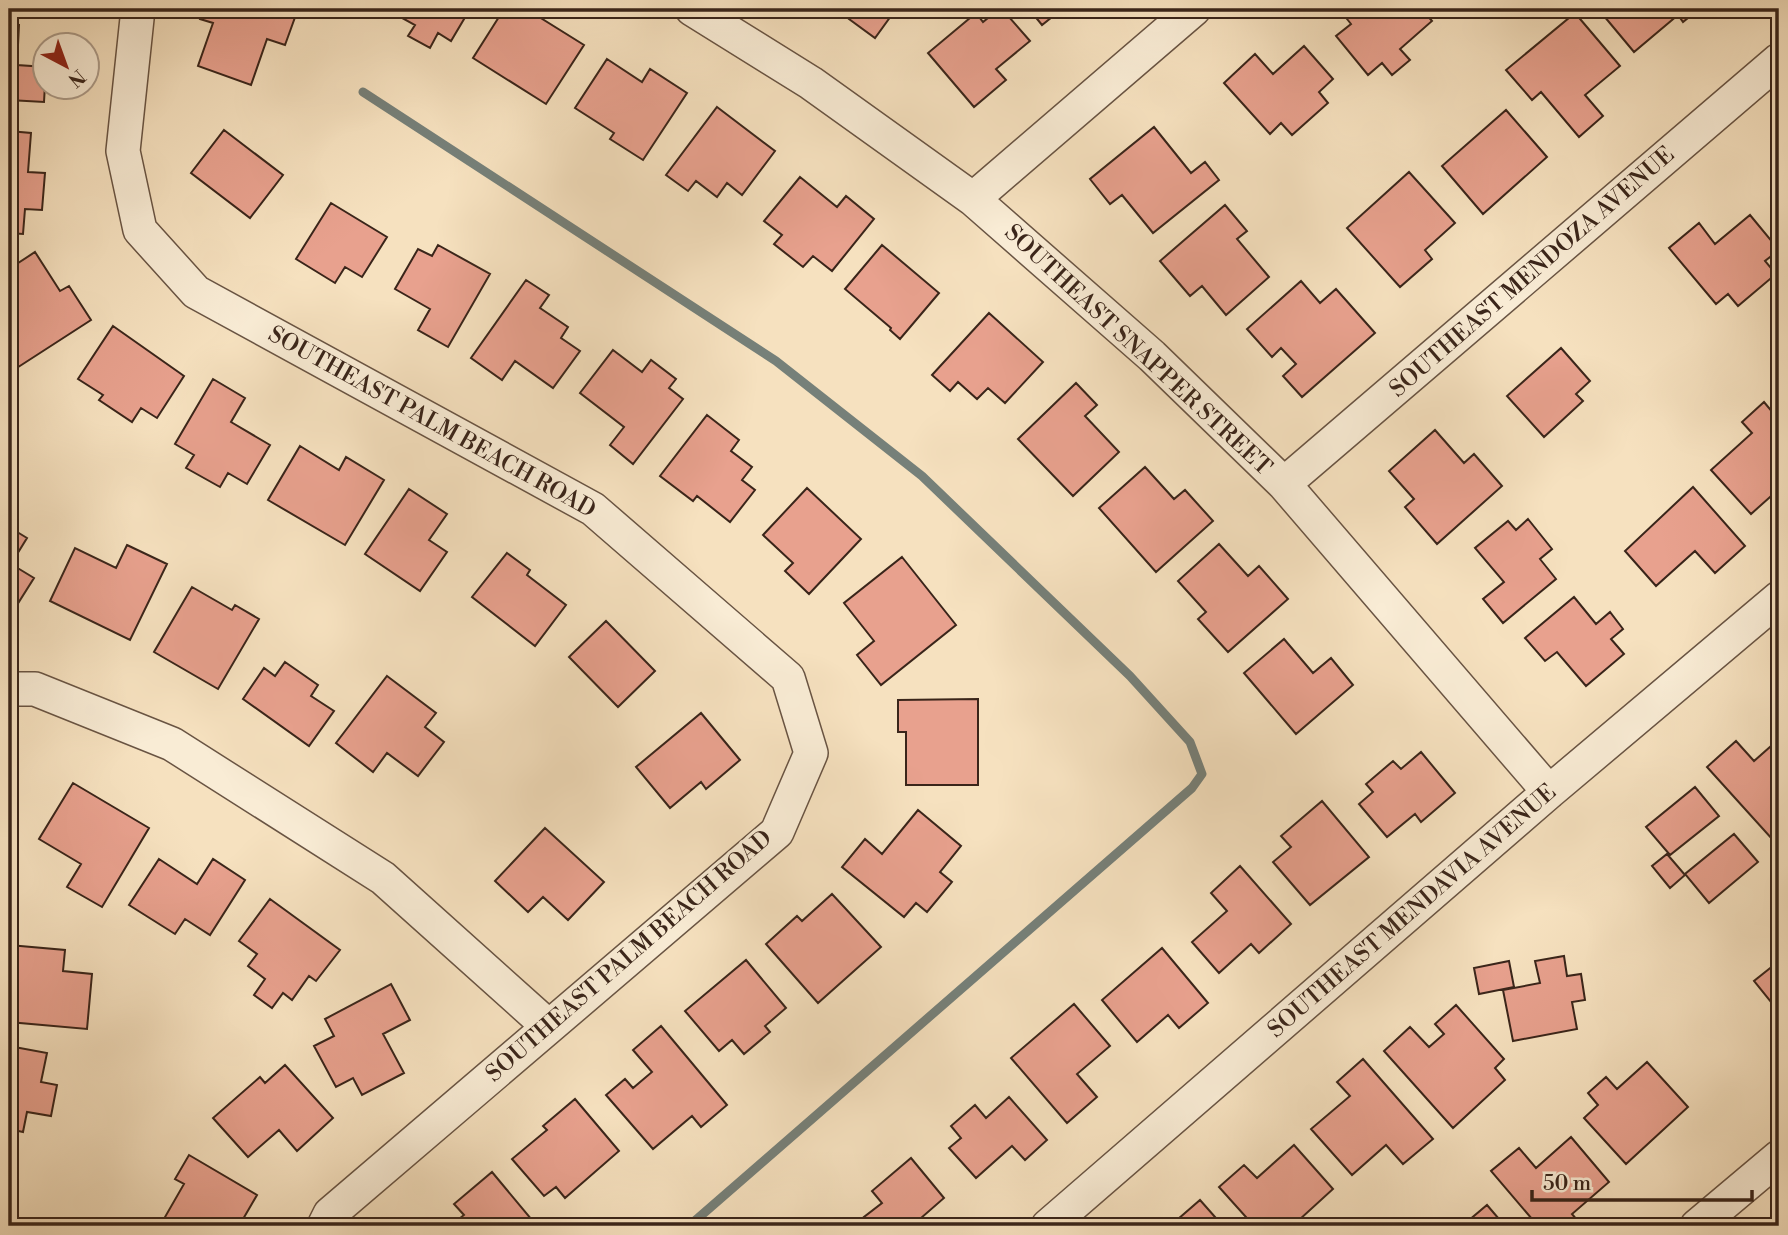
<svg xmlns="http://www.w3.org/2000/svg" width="1788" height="1235" viewBox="0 0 1788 1235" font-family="'Libre Bodoni',serif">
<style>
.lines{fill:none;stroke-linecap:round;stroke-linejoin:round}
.stream{stroke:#768079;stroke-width:9}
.building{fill:#e8a18e;stroke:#3a251a;stroke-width:2}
.minor-casing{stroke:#695443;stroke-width:36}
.minor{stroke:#f9ecd5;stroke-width:33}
.labels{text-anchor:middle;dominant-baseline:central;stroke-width:6;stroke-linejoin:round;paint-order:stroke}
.street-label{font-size:23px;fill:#3a251a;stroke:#f9ecd5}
</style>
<rect width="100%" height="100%" fill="#f6e1bf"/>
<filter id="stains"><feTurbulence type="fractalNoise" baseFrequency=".00286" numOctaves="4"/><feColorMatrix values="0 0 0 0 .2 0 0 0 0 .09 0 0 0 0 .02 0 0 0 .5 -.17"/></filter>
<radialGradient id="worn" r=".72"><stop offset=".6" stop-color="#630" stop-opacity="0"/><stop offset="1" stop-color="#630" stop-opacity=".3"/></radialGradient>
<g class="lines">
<path class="stream" d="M363 92 776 361 922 476 1130 676 1190 742 1202 774 1192 788 689 1226"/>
</g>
<path class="building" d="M203 9H298L285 45 267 39 251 85 198 66 213 23 200 19Z
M386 9H470L451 41 438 33 430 48 408 36 415 25Z
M504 9H541L536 15 584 45 546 104 473 58Z
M856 9H896L875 38 849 19Z
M999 9H1002L1030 41 996 69 1006 80 974 107 928 53 976 13 983 22Z
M1029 9H1062L1042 25Z
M1349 9H1422L1432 21 1400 49 1410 60 1392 75 1382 63 1368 75 1336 36 1351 24 1343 14Z
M1612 9H1699L1683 22 1678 15 1634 52 1604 16Z
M1575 13 1620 66 1585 95 1603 116 1579 137 1541 92 1532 100 1506 70Z
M9 24 19 25 17 65 46 67 44 102 9 100Z
M1304 46 1333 79 1319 92 1328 103 1292 135 1281 123 1270 134 1224 83 1255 54 1273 74Z
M607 59 642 82 650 69 687 93 643 160 610 139 614 133 575 108Z
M717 107 775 151 742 195 727 183 717 197 696 181 688 191 666 175Z
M1506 110 1547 157 1483 214 1442 166Z
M1154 127 1191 173 1205 162 1219 180 1153 233 1122 195 1110 204 1090 179Z
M224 130 283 175 250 218 191 173Z
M9 131 31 133 28 172 45 173 42 210 25 209 23 234 9 233Z
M1409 172 1455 223 1425 250 1432 259 1400 287 1347 228Z
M800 177 837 207 846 196 874 219 832 271 813 256 803 267 774 244 782 235 764 221Z
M331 203 387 237 362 277 345 267 335 283 296 259Z
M1225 205 1247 231 1237 239 1269 277 1226 315 1202 286 1190 296 1160 261Z
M1750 215 1779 250 1765 261 1776 274 1738 306 1728 294 1716 304 1669 248 1699 223 1715 244Z
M438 245 490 274 448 347 418 330 430 309 395 289 418 249 432 256Z
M882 245 939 293 900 339 890 330 891 328 845 289Z
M35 252 60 291 69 286 91 320 9 373V269Z
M526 280 549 295 540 308 568 327 561 338 580 351 553 388 515 361 502 380 471 358Z
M1301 281 1320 303 1336 289 1375 333 1302 397 1283 376 1296 364 1281 348 1272 357 1247 329Z
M989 313 1043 362 1005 403 988 388 977 399 958 382 950 391 932 375Z
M113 326 184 376 157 418 141 408 132 422 99 400 103 395 78 379Z
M1561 348 1590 381 1576 394 1583 401 1544 437 1507 396Z
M613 350 642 372 651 360 676 379 669 388 683 399 633 464 610 445 624 427 580 393Z
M213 379 245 398 231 422 270 445 247 484 228 473 220 487 186 468 194 455 175 444Z
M1076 383 1097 405 1085 416 1119 452 1073 496 1018 439Z
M1764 402 1779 420V489L1751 514 1711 470 1752 433 1742 422Z
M707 415 739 440 731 451 752 467 742 480 755 490 730 522 697 496 693 501 660 476Z
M1435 430 1464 463 1474 454 1502 486 1437 544 1405 507 1414 499 1389 471Z
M300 446 339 470 346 457 384 480 345 545 268 500Z
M1145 467 1174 499 1185 490 1213 521 1156 572 1099 508Z
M1693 487 1745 546 1715 573 1695 551 1656 586 1625 551Z
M807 488 861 539 809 594 785 571 793 563 763 535Z
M409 489 447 514 429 540 447 552 420 591 365 554Z
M1528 519 1552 549 1540 559 1556 579 1503 623 1483 599 1504 582 1475 548 1508 521 1516 530Z
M9 527 27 538 11 564 34 578 10 616Z
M1219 544 1248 576 1259 566 1288 599 1228 652 1198 619 1206 612 1178 581Z
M127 545 167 564 130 640 50 601 75 548 116 568Z
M507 553 530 570 527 575 566 605 535 646 472 597Z
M902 557 956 625 881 685 857 655 874 641 844 603Z
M192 587 232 610 235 605 259 619 218 689 154 652Z
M1574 597 1596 624 1610 612 1623 629 1611 639 1624 654 1586 686 1557 652 1545 661 1525 638Z
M606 621 655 671 618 707 569 657Z
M1284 639 1313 673 1331 658 1353 685 1296 734 1244 673Z
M285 662 318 685 311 696 334 711 309 746 243 699 264 668 275 676Z
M387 676 436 713 425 727 444 742 418 776 387 753 373 772 336 743Z
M978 699V785H906V732H898V700Z
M701 713 740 760 706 789 701 782 670 808 636 767Z
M1779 739V834L1773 840 1707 767 1736 741 1754 761Z
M1421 752 1455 793 1421 822 1415 814 1387 837 1359 804 1373 792 1366 784 1393 761 1401 769Z
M73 783 149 828 102 907 67 887 81 864 39 839Z
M1695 787 1719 816 1670 855 1646 827Z
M1322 801 1369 857 1310 905 1273 862 1291 847 1281 836Z
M918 810 961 846 940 872 952 882 927 912 916 903 904 917 842 867 865 839 882 854Z
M545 828 604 882 568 920 543 897 528 912 495 881Z
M1734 834 1758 862 1709 903 1685 874Z
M1667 854 1685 875 1670 888 1652 866Z
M159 859 197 884 213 859 245 880 210 935 185 919 175 934 129 905Z
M1240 866 1291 924 1259 953 1251 944 1219 973 1192 942 1227 911 1211 893Z
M832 894 881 947 818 1003 766 944 797 916 802 921Z
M270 899 340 950 316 981 309 976 292 1000 283 993 272 1008 254 995 265 979 248 966 257 954 239 941Z
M9 945 65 950 63 971 92 974 87 1029 9 1022Z
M1162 948 1208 1003 1179 1028 1168 1015 1137 1042 1102 1000Z
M1564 956 1567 976 1581 974 1585 1000 1572 1002 1577 1029 1513 1041 1503 990 1540 983 1535 961Z
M746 960 786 1008 765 1026 770 1032 744 1054 732 1040 719 1051 685 1011Z
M1509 961 1514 987 1479 994 1474 968Z
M1779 961V1012L1754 981Z
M391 984 410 1020 383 1034 404 1073 362 1095 353 1078 336 1087 314 1046 334 1036 325 1019Z
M1074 1004 1110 1046 1077 1074 1097 1097 1067 1123 1011 1058Z
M1456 1005 1504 1059 1495 1068 1505 1080 1453 1128 1384 1051 1410 1027 1429 1047 1444 1034 1435 1024Z
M661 1026 727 1105 701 1127 692 1116 653 1149 606 1095 625 1079 633 1088 652 1072 633 1050Z
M9 1046 47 1053 41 1082 57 1085 51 1116 27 1112 23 1132 9 1129Z
M1363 1059 1433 1139 1403 1164 1386 1145 1352 1175 1311 1129 1350 1096 1337 1082Z
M1647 1062 1688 1107 1626 1164 1584 1118 1598 1105 1588 1093 1606 1077 1617 1089Z
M285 1065 333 1118 297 1151 279 1130 248 1157 213 1118 260 1077 265 1083Z
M1009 1097 1047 1140 1025 1160 1012 1146 976 1178 949 1148 961 1138 951 1126 975 1105 986 1118Z
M575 1099 619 1151 565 1198 556 1187 544 1196 512 1159 547 1130 543 1126Z
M1571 1137 1609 1182 1572 1214 1582 1226H1538L1491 1171 1519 1148 1536 1168Z
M1294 1145 1333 1189 1299 1220 1305 1226H1254L1219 1187 1244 1165 1257 1178Z
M189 1155 257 1195 239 1226H165L161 1224 184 1184 175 1179Z
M911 1158 944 1198 913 1225 914 1226H872L864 1217 882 1203 872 1191Z
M492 1172 537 1226H450L464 1215 454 1204Z
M1200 1200 1223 1226H1170Z
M1487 1205 1505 1226H1462Z"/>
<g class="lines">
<g class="minor-casing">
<path id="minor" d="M138 9 123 151 140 230 196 292 593 509 788 678 811 753 777 832 330 1214 324 1226
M692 9 811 83 973 199 1152 356 1284 484 1549 792
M973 199 1194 9
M1284 484 1779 60
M9 689H35L172 744 383 878 548 1026
M1048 1226 1549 792 1779 598
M1697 1226 1779 1157"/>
</g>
<use href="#minor" class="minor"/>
</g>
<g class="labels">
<g class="street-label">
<text transform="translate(1532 272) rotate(-41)">SOUTHEAST MENDOZA AVENUE</text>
<text transform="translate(1138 350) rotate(43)">SOUTHEAST SNAPPER STREET</text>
<text transform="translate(432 422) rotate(29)">SOUTHEAST PALM BEACH ROAD</text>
<text transform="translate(1412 911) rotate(-41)">SOUTHEAST MENDAVIA AVENUE</text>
<text transform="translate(629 956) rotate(-41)">SOUTHEAST PALM BEACH ROAD</text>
</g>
</g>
<rect width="1788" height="1235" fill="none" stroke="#f6e1bf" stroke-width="35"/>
<rect x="10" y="10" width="1767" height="1214" fill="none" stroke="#3a251a" stroke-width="3.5"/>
<rect x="18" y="18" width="1753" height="1200" fill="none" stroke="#3a251a" stroke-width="2"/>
<g transform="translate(66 66) rotate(139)"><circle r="33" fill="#f9ecd5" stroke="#ad9c8a" stroke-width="2"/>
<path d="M0-5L12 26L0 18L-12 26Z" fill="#8f2418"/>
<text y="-10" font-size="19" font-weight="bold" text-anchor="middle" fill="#3a251a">N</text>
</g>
<path d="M1532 1190v10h220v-10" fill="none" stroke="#3a251a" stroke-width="3.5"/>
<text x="1543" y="1190" font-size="21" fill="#3a251a" stroke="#f9ecd5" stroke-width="5" paint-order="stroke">50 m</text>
<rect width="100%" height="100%" filter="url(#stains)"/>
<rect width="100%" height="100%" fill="url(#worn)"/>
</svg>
